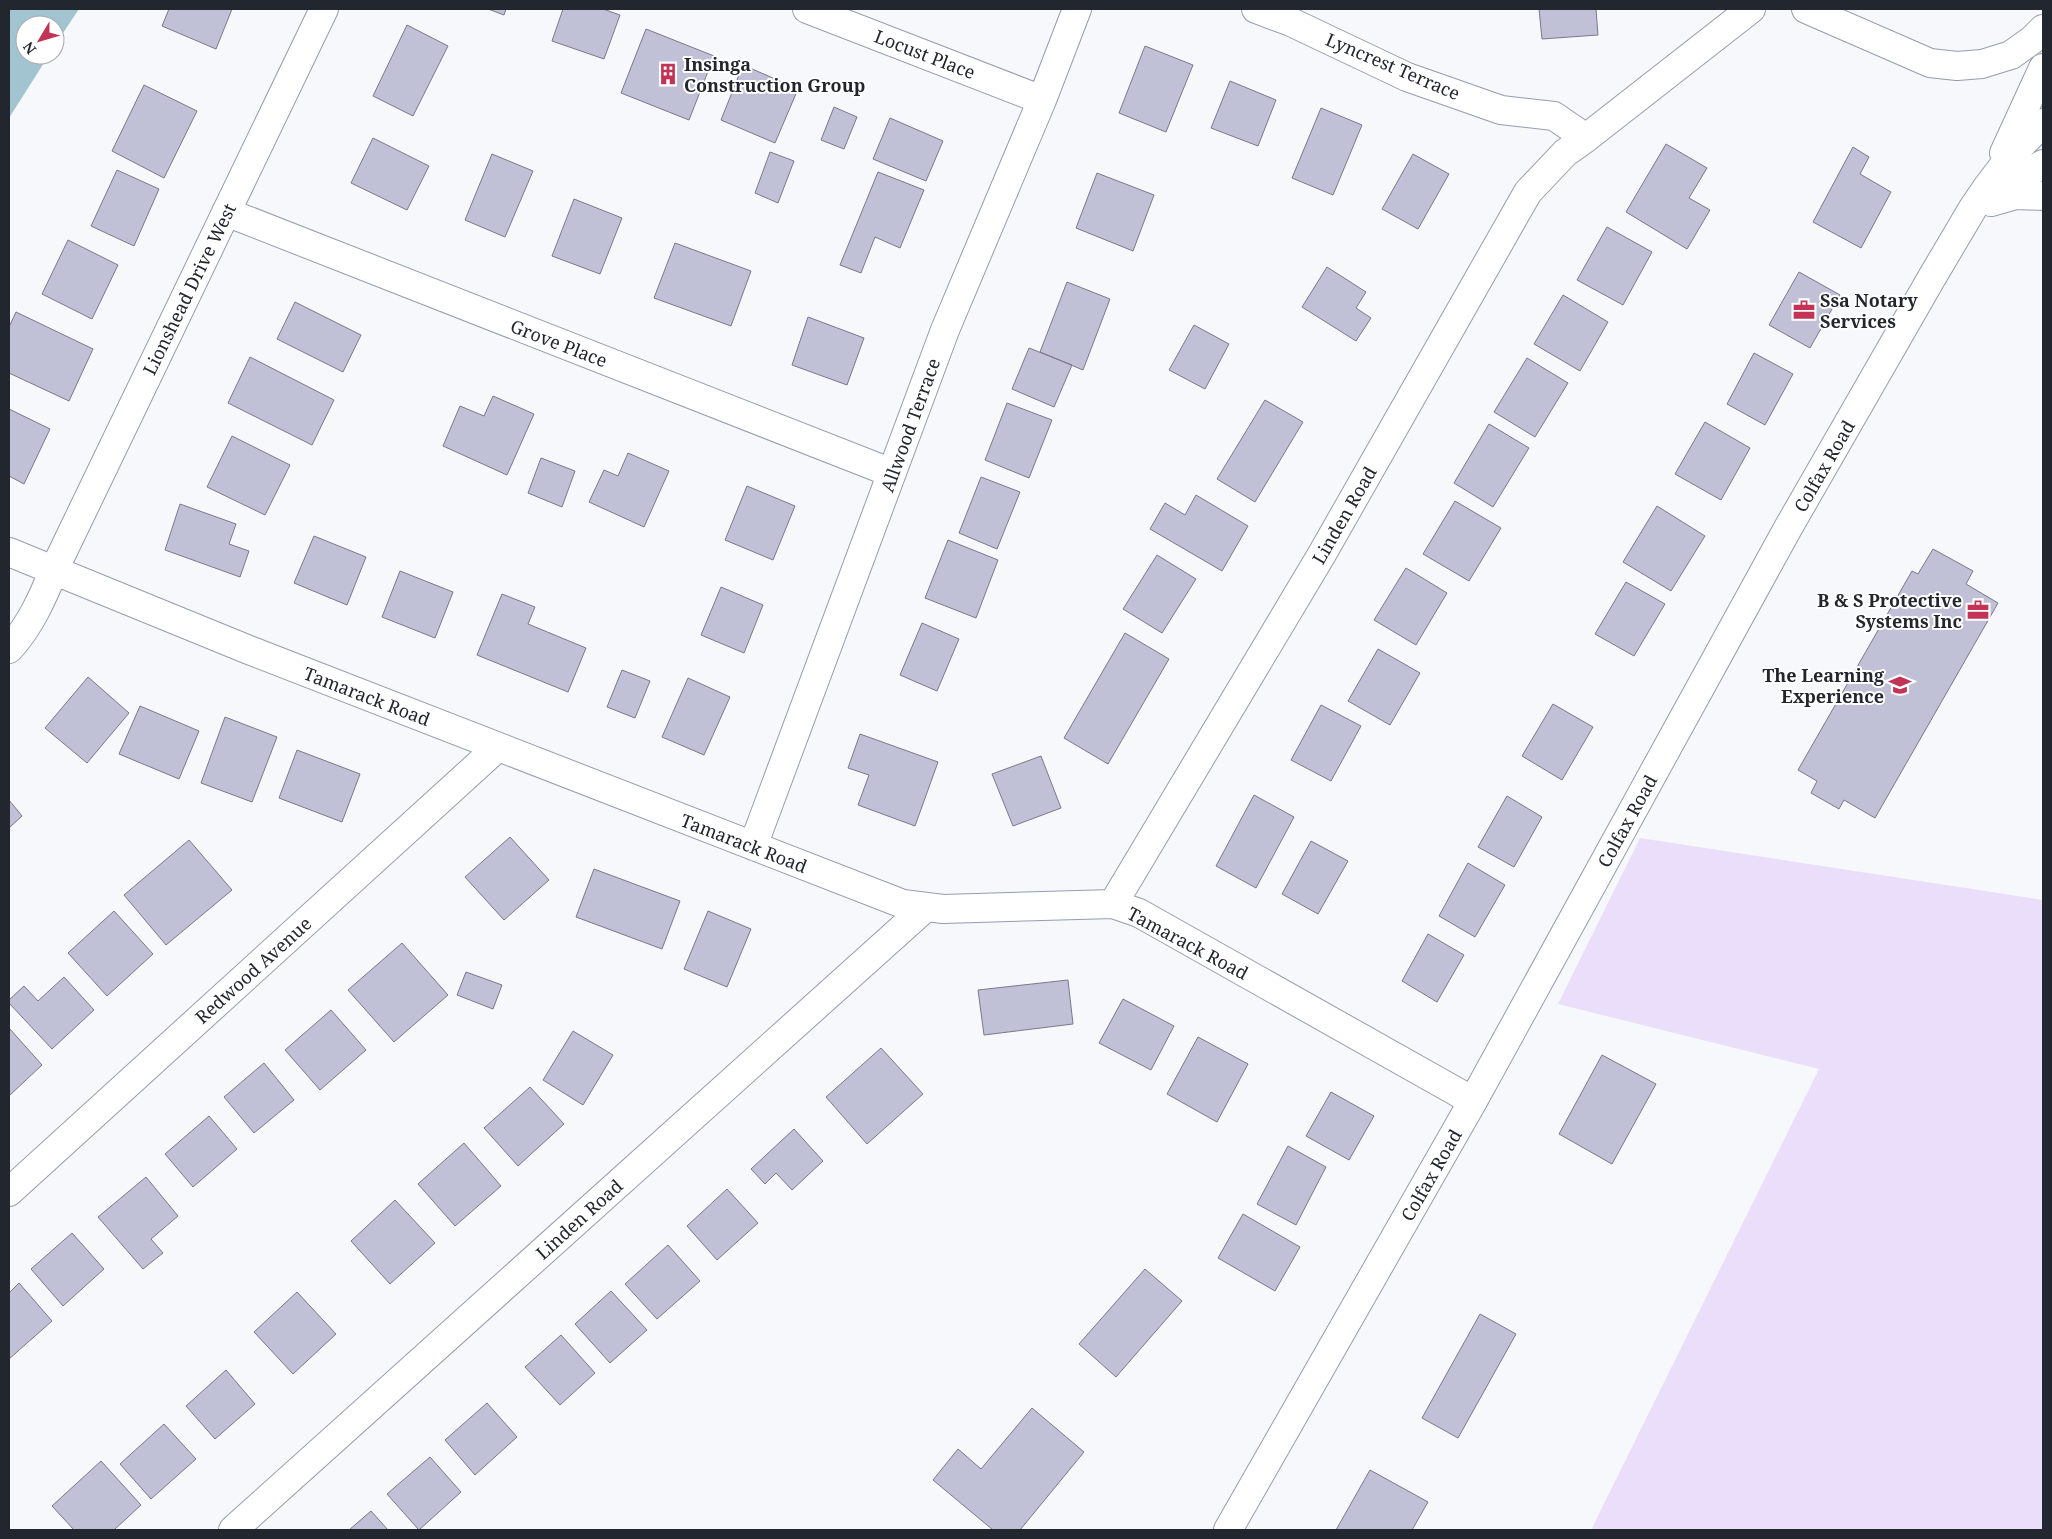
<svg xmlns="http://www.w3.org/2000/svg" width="2052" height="1539" viewBox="0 0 2052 1539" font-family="'Noto Serif',serif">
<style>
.green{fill:#ebdefa}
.water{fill:#a2c4d0}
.building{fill:#c0c0d6;stroke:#79788d}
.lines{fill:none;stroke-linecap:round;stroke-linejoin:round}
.minor-casing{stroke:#939db1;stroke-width:30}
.secondary-casing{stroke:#939db1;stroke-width:30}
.minor{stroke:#fff;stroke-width:28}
.secondary{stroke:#fff;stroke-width:28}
.labels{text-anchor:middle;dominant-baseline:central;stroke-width:4;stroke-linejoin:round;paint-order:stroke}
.street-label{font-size:18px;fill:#22262e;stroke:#fff}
.poi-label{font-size:18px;font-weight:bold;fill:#22262e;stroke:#fff;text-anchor:start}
</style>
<rect width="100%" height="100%" fill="#f6f8fc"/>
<path class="green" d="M1640 838 2043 900V1530H1591L1819 1069 1558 1004Z"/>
<path class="water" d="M9 9H79L55 45V25H25V55H49L9 118Z"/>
<path class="building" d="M169 9H232L216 49 162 26Z
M488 9H506L504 15Z
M563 9H603L620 15 604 59 552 41Z
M1539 9H1596L1598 35 1542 39Z
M407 25 448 46 413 116 373 96Z
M646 29 714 56 689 120 621 93Z
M1145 46 1193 65 1166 132 1119 113Z
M743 65 798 89 775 143 721 120Z
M1230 81 1276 100 1258 146 1211 128Z
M144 85 197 111 164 178 112 151Z
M834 107 857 117 844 149 821 140Z
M1321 108 1362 125 1333 195 1292 178Z
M890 118 943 141 926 181 873 159Z
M373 138 429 166 407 210 351 183Z
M1666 144 1707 168 1689 198 1710 210 1687 249 1626 212Z
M1853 147 1869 157 1860 174 1891 192 1861 248 1813 222Z
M770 152 794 161 778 203 755 193Z
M492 154 533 171 505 237 465 220Z
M1413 154 1449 174 1418 229 1382 209Z
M117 170 159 189 134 246 91 226Z
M878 172 924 190 900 248 875 237 861 273 840 265Z
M1097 173 1154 195 1133 251 1076 228Z
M574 199 622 218 600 274 552 256Z
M1607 227 1652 252 1623 305 1577 280Z
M68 240 118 265 92 319 42 294Z
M675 243 751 271 731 326 654 298Z
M1327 267 1366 292 1356 308 1371 318 1356 341 1302 307Z
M1799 272 1840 295 1810 348 1769 325Z
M1067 282 1110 299 1083 370 1040 352Z
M1563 295 1608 322 1580 371 1534 344Z
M295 302 361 335 343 372 277 339Z
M16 312 93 349 69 401 9 373V327Z
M808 317 864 338 847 385 792 365Z
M1194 325 1229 344 1205 389 1169 370Z
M1029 348 1072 365 1054 407 1012 389Z
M1754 353 1793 374 1765 425 1727 404Z
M250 357 334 400 312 445 228 403Z
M1527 358 1568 383 1535 437 1494 412Z
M493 396 534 414 507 475 443 446 460 406 484 416Z
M1265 400 1303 422 1255 502 1217 479Z
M1007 403 1052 420 1029 478 985 460Z
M9 409 50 429 24 484 9 476Z
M1705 422 1750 448 1721 500 1675 474Z
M1489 424 1529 448 1493 507 1454 483Z
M232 436 290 465 265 515 207 487Z
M628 453 669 471 644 527 589 502 604 470 618 476Z
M541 458 575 471 562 507 528 493Z
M981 477 1020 492 997 549 959 533Z
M747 486 795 506 773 560 725 540Z
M1196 495 1248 526 1222 571 1150 529 1165 503 1185 515Z
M1455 501 1501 528 1469 581 1423 554Z
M180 504 236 524 229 544 249 551 240 577 165 550Z
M1657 506 1705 536 1671 591 1623 562Z
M314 536 366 557 347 605 294 583Z
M948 540 998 560 976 618 925 598Z
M1933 549 1973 571 1966 584 1998 603 1875 818 1844 800 1839 809 1811 793 1817 781 1798 770 1912 571 1918 574Z
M1157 555 1196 579 1162 633 1123 609Z
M1406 568 1447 593 1416 645 1374 620Z
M400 571 453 592 435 638 382 617Z
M1626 582 1665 604 1634 656 1595 634Z
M721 587 763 605 744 653 701 635Z
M502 594 535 607 528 624 586 648 568 692 477 655Z
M922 623 959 639 937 691 900 675Z
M1125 633 1169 659 1108 764 1064 738Z
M1378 649 1420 673 1390 725 1348 701Z
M622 670 650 681 635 718 607 707Z
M88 677 129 713 87 763 45 728Z
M688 678 730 697 704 755 662 737Z
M1553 704 1593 727 1562 780 1522 756Z
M1321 705 1361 726 1331 781 1291 760Z
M140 706 199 731 179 779 119 754Z
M225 717 277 737 252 802 201 783Z
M860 734 938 762 915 826 858 805 869 775 848 768Z
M297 750 360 774 342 822 279 798Z
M1041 756 1061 808 1013 826 992 774Z
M1254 795 1294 817 1256 888 1216 866Z
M1507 796 1542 817 1514 867 1478 847Z
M9 800 22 816 9 828Z
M510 837 549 880 504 920 465 877Z
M189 840 232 890 166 945 124 895Z
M1311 841 1348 861 1318 914 1282 894Z
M1468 863 1505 885 1475 937 1439 916Z
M594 869 680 901 662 949 576 917Z
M114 911 153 954 107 996 68 953Z
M708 911 751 929 727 987 684 969Z
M1428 934 1464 955 1437 1002 1402 981Z
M402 943 448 995 394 1042 348 990Z
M466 972 502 985 493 1009 457 995Z
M64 977 94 1010 52 1049 9 1003V1000L24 986 38 1001Z
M1068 980 1073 1024 984 1035 978 990Z
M1123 999 1174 1026 1151 1070 1099 1043Z
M331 1010 366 1050 320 1090 285 1050Z
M9 1028 42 1065 9 1096Z
M573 1031 613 1055 583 1105 543 1080Z
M1198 1037 1248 1064 1217 1122 1167 1094Z
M881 1048 923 1094 867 1144 826 1097Z
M1602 1055 1656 1084 1612 1164 1559 1134Z
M264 1063 294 1100 254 1133 224 1097Z
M530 1087 564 1124 518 1166 484 1128Z
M1331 1092 1374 1116 1349 1160 1306 1136Z
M209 1116 237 1149 193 1187 165 1154Z
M794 1129 823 1161 792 1190 776 1173 765 1184 751 1169Z
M464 1143 501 1186 455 1226 418 1184Z
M1288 1146 1326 1167 1296 1225 1257 1204Z
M146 1177 178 1216 151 1239 163 1253 143 1269 98 1217Z
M727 1189 758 1223 717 1260 687 1226Z
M395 1200 435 1243 390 1284 351 1241Z
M1243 1214 1300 1247 1275 1291 1218 1258Z
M72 1233 104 1269 63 1306 31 1269Z
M668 1245 700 1281 657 1319 625 1284Z
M1145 1269 1182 1301 1116 1377 1079 1344Z
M19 1283 52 1321 9 1359V1293Z
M611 1291 647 1330 610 1363 575 1324Z
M297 1292 336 1334 293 1374 254 1332Z
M1480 1314 1516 1334 1458 1438 1422 1418Z
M561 1335 595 1373 560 1405 525 1367Z
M226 1370 255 1404 215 1439 186 1406Z
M487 1403 517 1437 475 1475 445 1440Z
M1032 1408 1084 1452 1020 1530H993L933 1480 958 1449 981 1469Z
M164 1424 196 1459 151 1499 120 1464Z
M430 1457 461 1492 419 1530 387 1494Z
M101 1461 141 1505 114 1530H74L52 1506Z
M1370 1470 1428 1502 1412 1530H1336Z
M371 1511 388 1530H349Z"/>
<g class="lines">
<g class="minor-casing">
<path id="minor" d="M807 9 1042 100
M1256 9 1291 22 1407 77 1501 110 1554 116 1586 138 1751 9
M1806 9 1930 63 1957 66 1982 64 2011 55 2032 40 2043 29
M226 212 892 473
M9 552 249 650 903 904 943 909 1113 904 1139 913 1473 1101
M9 649C30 626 42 599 54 570L324 9
M753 846 945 330 1042 100 1077 9
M1113 904 1322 554 1528 192 1565 153 1586 138
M9 1192 498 747
M233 1530 926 907"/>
</g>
<g class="secondary-casing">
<path id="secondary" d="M2004 153 2043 68
M1987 198 2043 164
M1991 202 2016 195 2043 196
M1228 1530 1473 1101 1788 528 1931 279 1973 208 1988 186 2014 152 2043 123"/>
</g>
<use href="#minor" class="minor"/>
<use href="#secondary" class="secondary"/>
</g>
<defs>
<g id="building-bare" transform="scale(1.725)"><path d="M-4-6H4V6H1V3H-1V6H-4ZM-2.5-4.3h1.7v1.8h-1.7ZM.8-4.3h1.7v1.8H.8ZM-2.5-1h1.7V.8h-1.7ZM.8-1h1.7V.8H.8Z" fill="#c33356" stroke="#fff" stroke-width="2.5" paint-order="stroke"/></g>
<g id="office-bare" transform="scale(1.725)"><path d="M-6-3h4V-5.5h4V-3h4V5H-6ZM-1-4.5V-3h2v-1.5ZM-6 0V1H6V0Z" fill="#c33356" stroke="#fff" stroke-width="2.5" paint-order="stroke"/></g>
<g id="school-bare" transform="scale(1.725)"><path d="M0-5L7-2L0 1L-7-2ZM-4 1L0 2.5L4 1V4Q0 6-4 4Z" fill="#c33356" stroke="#fff" stroke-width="2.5" paint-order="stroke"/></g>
</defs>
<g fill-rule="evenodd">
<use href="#building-bare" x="668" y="74"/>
<use href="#office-bare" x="1804" y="310"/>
<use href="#office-bare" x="1978" y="610"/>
<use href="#school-bare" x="1900" y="685"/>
</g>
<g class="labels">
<g class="street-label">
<text transform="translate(925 54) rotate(21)">Locust Place</text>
<text transform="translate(1393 66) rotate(23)">Lyncrest Terrace</text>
<text transform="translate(189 289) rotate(-64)">Lionshead Drive West</text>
<text transform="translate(559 343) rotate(21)">Grove Place</text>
<text transform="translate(910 425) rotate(-70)">Allwood Terrace</text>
<text transform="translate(1824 466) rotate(-60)">Colfax Road</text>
<text transform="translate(1344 515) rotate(-60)">Linden Road</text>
<text transform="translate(367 696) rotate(21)">Tamarack Road</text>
<text transform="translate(1627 821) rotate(-61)">Colfax Road</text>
<text transform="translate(744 843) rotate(21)">Tamarack Road</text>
<text transform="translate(1188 943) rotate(28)">Tamarack Road</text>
<text transform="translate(253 970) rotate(-42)">Redwood Avenue</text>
<text transform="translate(1431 1175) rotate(-60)">Colfax Road</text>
<text transform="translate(579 1219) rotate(-42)">Linden Road</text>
</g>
<g class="poi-label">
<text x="684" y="64">Insinga<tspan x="684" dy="21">Construction Group</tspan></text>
<text x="1820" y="300">Ssa Notary<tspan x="1820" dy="21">Services</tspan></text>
<text x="1962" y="600" text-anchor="end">B &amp; S Protective<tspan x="1962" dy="21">Systems Inc</tspan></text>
<text x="1884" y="675" text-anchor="end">The Learning<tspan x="1884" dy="21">Experience</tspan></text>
</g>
</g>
<rect width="2052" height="1539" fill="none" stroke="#22262e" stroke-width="20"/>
<g transform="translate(40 40) rotate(232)"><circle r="24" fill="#ffffff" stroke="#a7a8ab"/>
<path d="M0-4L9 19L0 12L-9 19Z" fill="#c33356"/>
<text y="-8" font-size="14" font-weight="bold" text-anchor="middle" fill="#22262e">N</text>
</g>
</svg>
